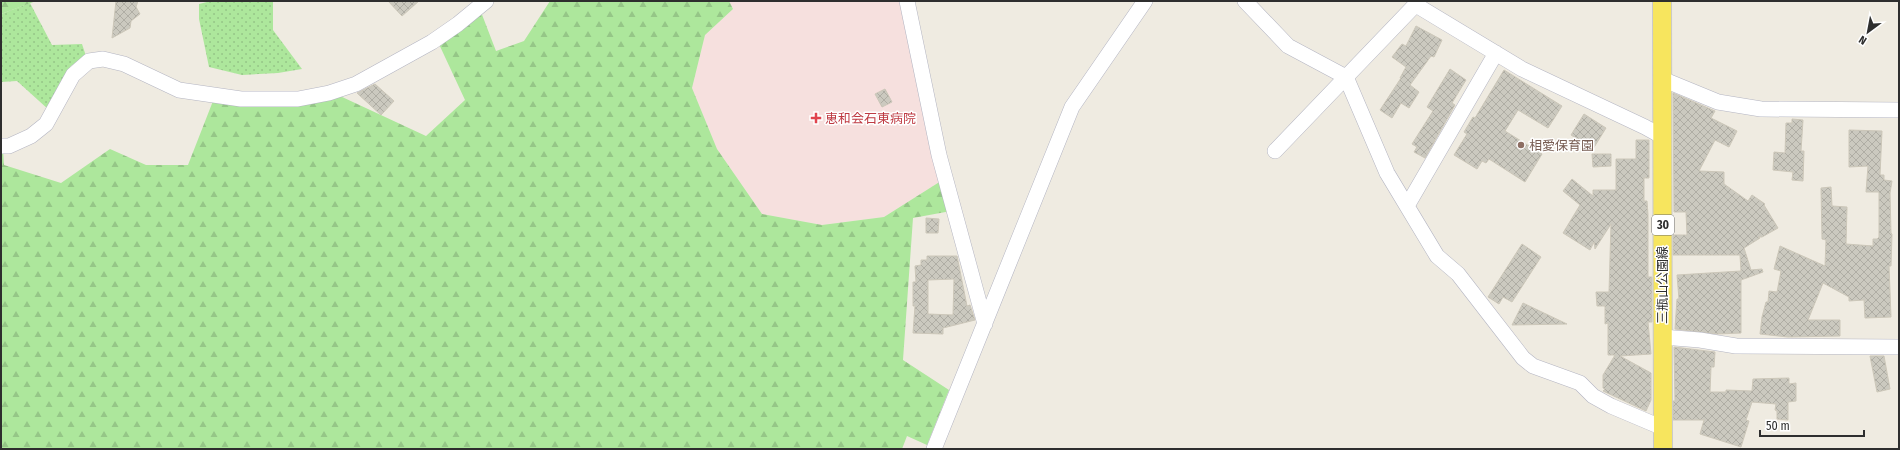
<svg xmlns="http://www.w3.org/2000/svg" width="1900" height="450" viewBox="0 0 1900 450" font-family="'Fira Sans Condensed','Noto Sans JP',sans-serif">
<style>
.medical{fill:#f6e0de}
.grass{fill:url(#grass-dots)}
.forest{fill:url(#forest-firs)}
.building{fill:url(#building-cross-hatch);stroke:#ccc7b9;fill-rule:evenodd}
.lines{fill:none;stroke-linecap:round;stroke-linejoin:round}
.minor-casing{stroke:#b4b5c2;stroke-width:16}
.major-casing{stroke:#c9c9c9;stroke-width:20}
.minor{stroke:#fff;stroke-width:15}
.major{stroke:#f7e55e;stroke-width:18}
.health-dot{fill:#e0444e;stroke:#fff;stroke-width:1.5}
.education-dot{fill:#8d6e63;stroke:#fff;stroke-width:1.5}
.labels{text-anchor:middle;dominant-baseline:central;stroke-width:3;stroke-linejoin:round;paint-order:stroke}
.shield{fill:#fff;stroke:#6d6d6d;stroke-width:1}
.shield-label{font-size:12px;font-weight:bold;fill:#2e2e2e}
.health-label{font-size:13px;fill:#be3a42;stroke:#fff;text-anchor:start}
.education-label{font-size:13px;fill:#785e54;stroke:#fff;text-anchor:start}
.street-label{font-size:13px;fill:#2e2e2e;stroke:#fff}
</style>
<defs>
<pattern id="grass-dots" width="8" height="8" patternUnits="userSpaceOnUse"><rect width="8" height="8" fill="#ade79c"/><path d="M2 2h.1M6 6h.1" fill="none" stroke="#95c687" stroke-width="1.8" stroke-linecap="round"/></pattern>
<pattern id="forest-firs" width="22" height="20" patternUnits="userSpaceOnUse"><rect width="22" height="20" fill="#ade79c"/><path d="M5 1l3.5 6h-7zM16 11l3.5 6h-7z" fill="#95c687"/></pattern>
<pattern id="building-cross-hatch" width="8" height="8" patternUnits="userSpaceOnUse"><rect width="8" height="8" fill="#cbc9bf"/><path d="M0 0l8 8M0 8l8-8" fill="none" stroke="#afada4"/></pattern>
</defs>
<rect width="100%" height="100%" fill="#efebe1"/>
<path class="medical" d="M729 1H903L941 181 884 217 822 225 762 214 717 149 692 88 705 35 733 9Z"/>
<path class="grass" d="M211 1H273V30L302 69 278 73 242 75 209 67 199 19V4Z
M30 3 52 45 82 44 86 56 71 66 59 86 49 110 17 81 1 82V14Z"/>
<path class="forest" d="M1 1H36L1 14Z
M550 1H729L733 9 705 35 692 88 717 149 762 214 822 225 884 217 941 181 951 211 913 218 903 360 949 390 927 445 907 436 902 449H1V151L3 150 4 165 61 183 110 149 146 165H188L213 101 340 96 426 136 465 100 438 42 481 12 496 51 524 41Z"/>
<path class="building" d="M116 1H138L136 7 140 14 131 21 130 28 112 38Z
M388 1H419L402 16Z
M1416 26 1442 40 1434 57 1431 56 1410 85 1419 92 1409 108 1401 103 1392 118 1380 110 1401 78H1400L1406 67 1392 57 1402 44 1406 46Z
M1450 69 1466 80 1452 103 1455 105 1425 158 1414 152 1417 147 1412 144 1433 111 1427 107Z
M1504 70 1562 106 1548 128 1518 110 1505 131 1542 154 1525 182 1489 159 1486 163 1482 161 1477 169 1454 155 1467 134 1464 132 1473 117 1475 118Z
M375 84 394 101 381 115 357 93Z
M885 89 892 102 882 107 875 94Z
M1673 93 1715 111 1711 118 1737 131 1729 147 1715 140 1699 171 1724 172V184L1748 201 1752 195 1765 204 1764 205 1778 228 1762 237H1758L1760 238 1744 248 1751 270 1762 269 1763 272 1741 280V333L1717 334 1675 329 1677 299H1679L1677 275 1741 271 1740 255H1673V235H1687L1686 212H1674Z
M1584 114 1606 128 1593 149 1571 135Z
M1792 119 1803 120 1801 151H1804L1803 181 1792 180 1793 172 1773 170 1774 152 1785 153 1786 123H1792Z
M1849 130 1882 131 1880 175H1884V180L1892 181 1890 193 1891 233 1892 234 1891 266H1889L1891 317 1865 318 1864 300 1849 301V297L1823 283 1808 320H1840V336L1788 337 1760 334 1762 317 1766 302H1768L1769 291 1777 292 1781 271 1774 269 1780 246 1825 266 1826 240 1822 239 1821 188 1831 187 1832 206 1847 207 1846 244 1873 246V239H1877L1879 237V192H1866L1868 166 1849 167Z
M1636 140H1649V178H1644V201H1647L1648 215V277H1652V322H1648L1651 354 1620 356 1651 373V400L1646 411 1603 391 1605 389 1603 388V375L1615 355H1608V323L1605 324V306H1597L1596 292H1609L1611 224 1595 249 1594 242 1590 250 1563 233 1580 205 1563 191 1572 179 1593 196V190H1616V159H1636Z
M1592 154H1611V166L1593 167Z
M926 218 939 219 938 233H926Z
M1522 244 1541 257 1512 302 1503 297 1499 304 1488 297Z
M927 256H957L967 306 970 305 975 320 943 328V334L913 333 915 306H913V282H916L915 266 921 265V260H927ZM954 279 953 315 928 314V280Z
M1523 303 1567 324 1512 325Z
M1674 347 1715 352 1714 367H1711L1710 392H1726V390L1752 391 1753 379 1789 378V384L1796 383V401L1788 402V420L1777 419V411L1775 410 1776 404 1752 402 1746 420 1749 421 1741 447 1700 434 1704 420H1673V401H1675Z
M1870 356H1884L1890 389 1877 392Z"/>
<g class="lines">
<g class="minor-casing">
<path id="minor" d="M907 1 939 155 985 324
M1245 1 1288 46 1346 77 1387 173 1437 256 1458 274 1523 358 1533 366 1580 383 1593 396 1611 406 1663 428
M1416 5 1522 69 1645 127 1663 137
M1662 79 1718 102 1761 109 1899 110
M1 146H9L31 136 46 124 73 75 89 61 103 59 124 64 179 90 241 99H298L329 93 356 84 432 42 458 24 486 1
M1275 151 1419 1
M1407 206 1496 53
M1662 337 1700 340 1736 346 1899 347
M934 449 1072 107 1145 1"/>
</g>
<g class="major-casing">
<path id="major" d="M1662 1 1663 449"/>
</g>
<use href="#minor" class="minor"/>
<use href="#major" class="major"/>
</g>
<path class="health-dot" d="M814 112h4v4h4v4h-4v4h-4v-4h-4v-4h4z"/>
<circle class="education-dot" cx="1521" cy="145" r="4"/>
<g class="labels">
<rect class="shield" x="1652" y="215" width="22" height="20" rx="3"/>
<g class="shield-label">
<text x="1663" y="225">30</text>
</g>
<g class="health-label">
<text x="825" y="118">恵和会石東病院</text>
</g>
<g class="education-label">
<text x="1529" y="145">相愛保育園</text>
</g>
<g class="street-label">
<text transform="translate(1662 285) rotate(-90)">三瓶山公園線</text>
</g>
</g>
<rect width="1900" height="450" fill="none" stroke="#2e2e2e" stroke-width="4"/>
<g transform="translate(1868 32) rotate(212)" stroke="#ffffff" stroke-width="3" paint-order="stroke">
<path d="M0-3L7 15L0 10L-7 15Z" fill="#2e2e2e"/>
<text y="-6" font-size="11" font-weight="bold" text-anchor="middle" fill="#2e2e2e">N</text>
</g>
<path d="M1760 430v6h104v-6" fill="none" stroke="#2e2e2e" stroke-width="2"/>
<text x="1766" y="430" font-size="12" fill="#2e2e2e" stroke="#ffffff" stroke-width="3" paint-order="stroke">50 m</text>
</svg>
